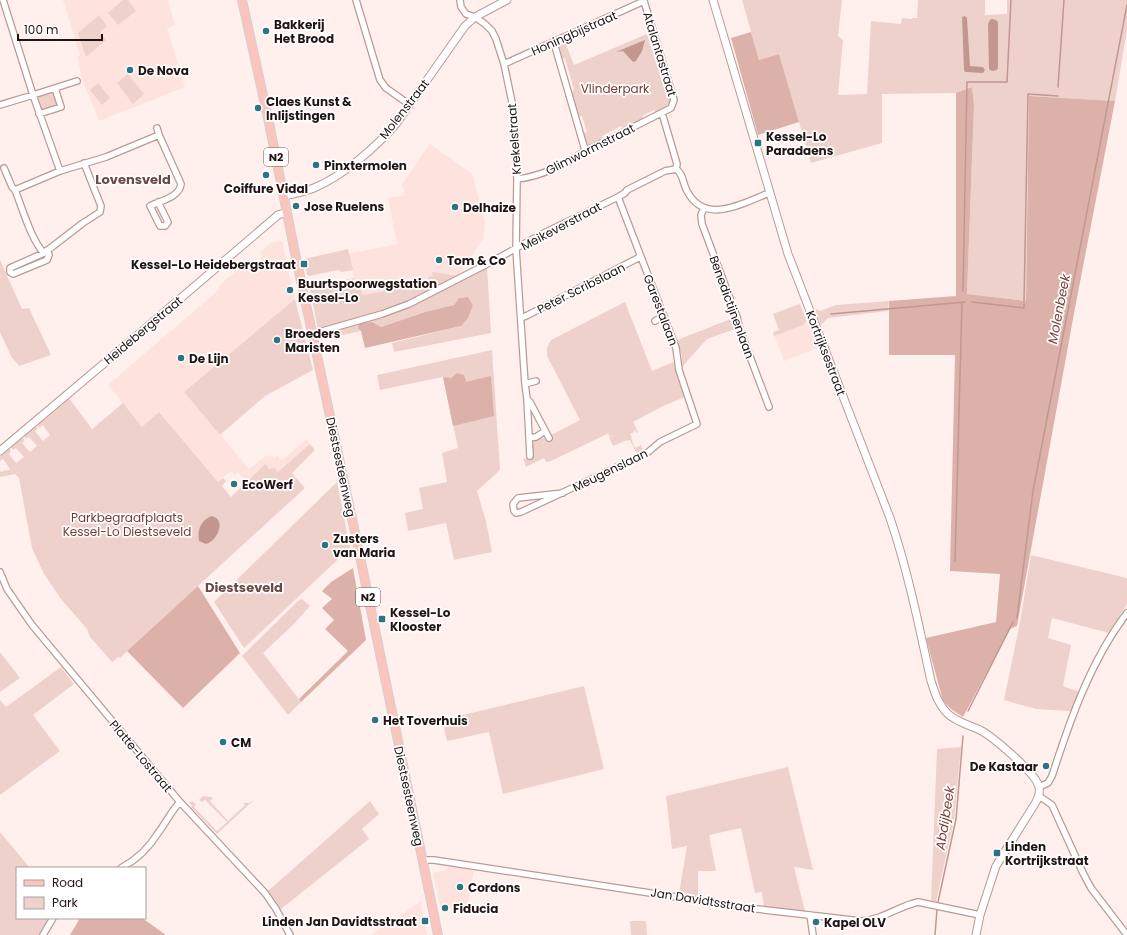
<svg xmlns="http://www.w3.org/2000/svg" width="1127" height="935" viewBox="0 0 1127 935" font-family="Poppins,sans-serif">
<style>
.built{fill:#fee2dd}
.green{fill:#efd1cc}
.forest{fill:#dcb1a9}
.water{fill:#c19790}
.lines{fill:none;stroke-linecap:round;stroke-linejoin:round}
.stream{stroke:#c19790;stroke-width:1.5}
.minor-casing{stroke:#bc9a94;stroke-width:8}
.tertiary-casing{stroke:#bc9a94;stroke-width:9}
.primary-casing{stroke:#d3d0d0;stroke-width:10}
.minor{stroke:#fff;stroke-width:5.5}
.tertiary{stroke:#fff;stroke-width:7}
.primary{stroke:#fac5bc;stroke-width:8}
.poi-dot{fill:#2c747f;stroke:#fff;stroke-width:1.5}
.labels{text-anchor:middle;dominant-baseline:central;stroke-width:3.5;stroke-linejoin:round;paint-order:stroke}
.shield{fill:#fff;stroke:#645a59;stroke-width:1}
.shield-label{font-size:11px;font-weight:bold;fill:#211412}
.poi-label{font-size:12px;font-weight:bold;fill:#211412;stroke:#fff;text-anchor:start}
.street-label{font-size:12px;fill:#211412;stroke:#fff}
.park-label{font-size:12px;fill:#753c34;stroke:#fff}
.neighbourhood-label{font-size:13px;font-weight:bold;fill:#674843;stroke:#fff}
.water-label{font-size:13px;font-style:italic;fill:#783f36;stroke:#fff}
</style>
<rect width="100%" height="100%" fill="#fff0ed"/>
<path class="built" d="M63 0H171L168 1 175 25 167 28 185 87 99 121 83 81 77 57 80 55Z
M430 144 472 174 485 221 483 239 458 276 428 278 429 282 363 295 357 291 349 254 397 244 388 198 405 195 402 184Z
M282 241 295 299 184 392 249 469 267 455 268 457 271 455 274 458 277 456 282 460 307 439 310 444 278 472 270 470 265 464 246 482 238 472 235 475 231 471 218 482 159 412 142 427 108 385 220 289 218 286 245 264 247 262 252 267 261 259 260 258 263 256 260 252 264 249 270 243Z
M800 303 818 348 784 361 773 332 779 330 773 314Z
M451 866 474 870 466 913 457 912 449 908 441 910 433 873 443 871Z
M423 900 421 906 427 935H371Z"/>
<path class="green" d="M123 0H128L136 11 118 25 108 13Z
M742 0H842L838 36 843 40 838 95 867 94 871 21 901 24 902 18 912 19V18H917L918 0H985V15L1007 14V0H1127V30L1115 101 1029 96 1026 301 967 294 974 105 972 87 956 93 882 94V143L811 163 779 54 759 60Z
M99 15 107 26 100 32 106 40 86 57 78 33Z
M647 34 667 98 671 97C672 107 664 109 656 113L654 110 642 116 644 119 623 130 621 126 602 136 604 140 592 145H588L585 142 583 133 587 132 582 116 578 117 570 92 574 90 565 58 561 59 558 50 560 45 565 42 574 65Z
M128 74 144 94 133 104 117 83Z
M98 83 110 98 102 105 90 90Z
M55 88 61 107 39 114 33 95Z
M348 249 353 270 342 272 338 270 309 276 307 275 304 259Z
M0 260 22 309 29 308 51 355 19 366 11 356 0 332Z
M487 267 491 333 394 352 392 343 461 326 473 305 468 297 459 298 454 305 425 312 381 327 372 322 361 331 320 340 310 289 312 286 354 278 357 290H361L363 295 429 282 428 277 433 276 432 272 458 276Z
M295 299 313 370 265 396 220 435 184 392Z
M889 301 888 311 828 318 821 325 812 307 820 311 836 305Z
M625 302 652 371 673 362 685 397 663 406 633 422 638 432 636 433 635 430 633 431 634 432 630 434 632 437 631 438 635 448 641 445 643 451 637 454 630 440 628 441 627 440 613 446 609 437 613 435 608 436 609 433 551 461 546 462 544 458 526 467 523 459 533 457C532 448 531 442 539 437L548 439 552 437 551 435 580 420 547 356V347L551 340Z
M800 304 806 321 803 325 774 336 773 332 779 330 773 314Z
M733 318 735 329 707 339 682 367V356L677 340Z
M492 350 500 470 477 491 486 521 492 552 454 560 446 523 408 531 405 513 423 509 419 488 447 482 442 453 458 448 443 377 380 390 377 375Z
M69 398 92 429 123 403 142 427 159 412 218 482 223 478 226 481 222 486 231 497 265 464 270 470 274 467 278 472 310 444 315 450 292 473 305 488 127 651 120 658 118 657 112 662 90 637 87 629 61 599 44 574 32 548 19 478 15 474 0 477V471L2 472 5 470 7 471 10 469 3 459 0 461V456L9 449 11 451 9 454 16 463 24 457 16 448 13 450 11 447 22 437 25 440 22 443 30 452 37 446 29 437 26 439 24 436 36 426 38 429 35 431 43 441 50 435 43 425 39 428 37 425Z
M337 482 350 548 244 648 214 602Z
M1031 555 1127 578V604L1109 633 1052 618 1048 638 1071 645 1063 686 1080 692 1071 711 1036 709 1004 700 1020 622Z
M302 599 310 606 294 624 263 653 301 702 288 715 242 656 297 602Z
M0 652 20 678 0 692Z
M61 667 74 684 33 715 60 751 0 795V700L6 707Z
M584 686 604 769 503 794 489 732 447 741 442 720Z
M961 747 954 820 936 902 931 900 937 749Z
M788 767 813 870 794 867 805 911 764 908 762 892 755 893 741 828 709 835 716 871H698V897L679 894 687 846 672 849 666 796Z
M203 796 212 797 213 798 210 801 228 821 245 805 243 803H249L256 798 217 834 191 807 192 805 189 803 192 801 196 804 194 807 217 831 227 822 205 800 202 802 199 800Z
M370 801 379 814 362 829 369 839 281 909 268 891Z
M0 832 30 868H17V918H51L41 935H0Z
M630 921H646L647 935H631Z"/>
<path class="forest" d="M751 32 759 60 779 54 799 122 758 135 731 38Z
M972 87 974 105 967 294 1026 301 1029 96 1115 101 1075 308 1017 626 1010 629 963 717 951 709 943 701 926 638 996 622 1000 574 950 571 955 355H889V301L956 296V93Z
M468 297 473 305 468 318 461 326 365 348 361 331 358 328 359 324 372 322 381 327 425 312 454 305 459 298Z
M457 373 464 375 466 382 491 376 494 416 453 426 443 377 451 378Z
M353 568 366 640 301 702 299 699 348 651 325 629 334 620 322 608 332 599 322 591 331 582Z
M198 586 240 653 183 708 127 651Z
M80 918H142L166 935H70Z"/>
<path class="water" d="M965 16 967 18 970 66 983 67 985 70 983 73 965 72 964 70 962 17Z
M992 19 996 20 998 22V68L997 70 992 71 989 69 988 24 990 20Z
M645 40 642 51 636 61 633 62 623 51 616 52Z
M211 516C227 518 218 541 206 544L199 541C197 529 201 521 211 516Z"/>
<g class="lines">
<path class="stream" d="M1058 87 1064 0
M963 291 967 82H1007L1011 0
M972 302 1024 308V304
M1024 302 1028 94 1058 96
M831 314 965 302
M955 561 962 302
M1017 618 1033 491 1127 5
M968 711 1013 622
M938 902 956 819 963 736
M935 935 937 909"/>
<g class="minor-casing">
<path id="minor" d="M3 0 33 95 77 81
M356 0 380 80 386 88 410 105
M460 0 461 7 466 14 475 17 485 24 492 31 496 39 504 64 513 107 517 179 516 249 525 384 527 399
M554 43 585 150
M504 64 644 1 674 100 671 108 594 147C585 150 581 154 572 159 555 169 537 177 517 179
M0 105 33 95 60 171
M662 113 677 164 676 169
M39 114 61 107 55 88
M157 128 159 135
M4 168 12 187 15 190
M676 169C683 173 683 184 687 191 705 226 743 203 769 193
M704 208 701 215 702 224 737 317 740 330 769 407
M47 250 49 255 47 260 13 274 10 272V268L44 253 83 223 100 212 101 206 84 163
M44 253C31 240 22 207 15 190L60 171 106 157 159 135 181 184C180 197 160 201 150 206L160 226H165L168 222 158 202
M521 318 528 315 640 257
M655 321 664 316
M312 334 382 314 409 304 493 261 542 234 618 197 625 193 627 190 665 171 676 169
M525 384 536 381
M529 438 536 437 545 431
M530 456 527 399 530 402 549 438
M563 493 518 498 513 504 514 511 516 513 521 512 647 453 660 442 697 424 679 370 676 348 618 197
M0 572 7 589 32 625 180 802 265 893 276 909 290 935
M1039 787 1048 783 1052 776C1070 720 1091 660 1127 613
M1039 796 1052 805 1083 873 1091 888 1127 935
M423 860H434L748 908 861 921C882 920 899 906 918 902L980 915
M121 868C136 860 149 848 158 833 166 823 171 811 180 802
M810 915 813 935
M43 935 53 918"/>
</g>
<g class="tertiary-casing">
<path id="tertiary" d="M713 0 788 254 890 518C908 571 919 626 931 681 935 693 938 704 947 713 956 722 969 725 980 730 993 737 1036 773 1039 787 1040 792 1039 797 1036 802L996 866 980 915 976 935
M284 196C294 194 304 192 314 188 343 176 376 147 396 124L465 26 475 17 507 0
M0 451 133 339 278 215 287 212"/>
</g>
<g class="primary-casing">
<path id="primary" d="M242 0 268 118 295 253 357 542 438 935"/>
</g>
<use href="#minor" class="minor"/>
<use href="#tertiary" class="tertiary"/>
<use href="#primary" class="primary"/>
</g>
<g class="poi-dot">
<circle cx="266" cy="31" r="4"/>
<circle cx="130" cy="70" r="4"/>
<circle cx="258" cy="108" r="4"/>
<rect x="754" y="139" width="8" height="8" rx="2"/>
<circle cx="316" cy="165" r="4"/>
<circle cx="266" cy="175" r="4"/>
<circle cx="296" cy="206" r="4"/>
<circle cx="455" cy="207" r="4"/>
<circle cx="439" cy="260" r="4"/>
<rect x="300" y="260" width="8" height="8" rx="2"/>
<circle cx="290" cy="290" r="4"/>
<circle cx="277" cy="340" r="4"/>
<circle cx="181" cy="358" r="4"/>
<circle cx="234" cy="484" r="4"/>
<circle cx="325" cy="545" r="4"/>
<rect x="378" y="615" width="8" height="8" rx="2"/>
<circle cx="375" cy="720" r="4"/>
<circle cx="223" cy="742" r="4"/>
<circle cx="1046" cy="766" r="4"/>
<rect x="993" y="849" width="8" height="8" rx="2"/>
<circle cx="460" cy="887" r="4"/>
<circle cx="445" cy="908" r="4"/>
<rect x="421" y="917" width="8" height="8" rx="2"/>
<circle cx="816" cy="922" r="4"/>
</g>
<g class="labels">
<g class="shield">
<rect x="264" y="148" width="24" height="18" rx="3"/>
<rect x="356" y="588" width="24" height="18" rx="3"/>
</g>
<g class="shield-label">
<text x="276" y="157">N2</text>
<text x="368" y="597">N2</text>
</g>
<g class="poi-label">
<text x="274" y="24">Bakkerij<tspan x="274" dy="14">Het Brood</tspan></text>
<text x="138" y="70">De Nova</text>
<text x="266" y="101">Claes Kunst &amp;<tspan x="266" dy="14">Inlijstingen</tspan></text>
<text x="766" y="136">Kessel-Lo<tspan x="766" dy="14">Paradaens</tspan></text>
<text x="324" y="165">Pinxtermolen</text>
<text x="266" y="188" text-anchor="middle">Coiffure Vidal</text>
<text x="304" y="206">Jose Ruelens</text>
<text x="463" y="207">Delhaize</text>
<text x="447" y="260">Tom &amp; Co</text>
<text x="296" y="264" text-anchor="end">Kessel-Lo Heidebergstraat</text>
<text x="298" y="283">Buurtspoorwegstation<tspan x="298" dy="14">Kessel-Lo</tspan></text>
<text x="285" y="333">Broeders<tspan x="285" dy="14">Maristen</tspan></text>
<text x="189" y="358">De Lijn</text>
<text x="242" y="484">EcoWerf</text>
<text x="333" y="538">Zusters<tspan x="333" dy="14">van Maria</tspan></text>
<text x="390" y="612">Kessel-Lo<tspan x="390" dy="14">Klooster</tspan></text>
<text x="383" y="720">Het Toverhuis</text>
<text x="231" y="742">CM</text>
<text x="1038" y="766" text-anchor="end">De Kastaar</text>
<text x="1005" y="846">Linden<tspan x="1005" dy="14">Kortrijkstraat</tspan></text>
<text x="468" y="887">Cordons</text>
<text x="453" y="908">Fiducia</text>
<text x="417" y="921" text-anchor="end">Linden Jan Davidtsstraat</text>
<text x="824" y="922">Kapel OLV</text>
</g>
<g class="street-label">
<text transform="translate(574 33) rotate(-24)">Honingbijstraat</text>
<text transform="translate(660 54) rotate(73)">Atalantastraat</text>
<text transform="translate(404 109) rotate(-52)">Molenstraat</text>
<text transform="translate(514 139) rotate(-94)">Krekelstraat</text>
<text transform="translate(590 149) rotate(-27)">Glimwormstraat</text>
<text transform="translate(561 226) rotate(-28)">Meikeverstraat</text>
<text transform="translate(581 288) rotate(-27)">Peter Scribslaan</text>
<text transform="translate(732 307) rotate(70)">Benedictijnenlaan</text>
<text transform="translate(661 310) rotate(69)">Garestalaan</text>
<text transform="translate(143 330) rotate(-40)">Heidebergstraat</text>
<text transform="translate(826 353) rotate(69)">Kortrijksestraat</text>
<text transform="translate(341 467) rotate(78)">Diestsesteenweg</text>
<text transform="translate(610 470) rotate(-26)">Meugenslaan</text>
<text transform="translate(141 756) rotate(50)">Platte-Lostraat</text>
<text transform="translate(409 796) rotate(78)">Diestsesteenweg</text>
<text transform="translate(703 900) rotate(9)">Jan Davidtsstraat</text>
</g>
<g class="park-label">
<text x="615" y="88">Vlinderpark</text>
<text x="127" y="517">Parkbegraafplaats<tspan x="127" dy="14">Kessel-Lo Diestseveld</tspan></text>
</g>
<g class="neighbourhood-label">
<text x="133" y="179">Lovensveld</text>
<text x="244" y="587">Diestseveld</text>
</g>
<g class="water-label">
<text transform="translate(1059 309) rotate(-79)">Molenbeek</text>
<text transform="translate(945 818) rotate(-81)">Abdijbeek</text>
</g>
</g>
<rect x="16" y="867" width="130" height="52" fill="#ffffff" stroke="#a6a1a0"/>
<rect x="24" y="880" width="20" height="6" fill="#fac5bc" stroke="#a6a1a0"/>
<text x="52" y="887" font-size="12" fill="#211412">Road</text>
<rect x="24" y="897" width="20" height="12" fill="#efd1cc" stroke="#a6a1a0"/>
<text x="52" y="907" font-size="12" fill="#211412">Park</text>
<path d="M18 34v6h84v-6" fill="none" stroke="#211412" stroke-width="2"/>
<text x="24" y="34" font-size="12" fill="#211412" stroke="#ffffff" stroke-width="3" paint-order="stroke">100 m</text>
</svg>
